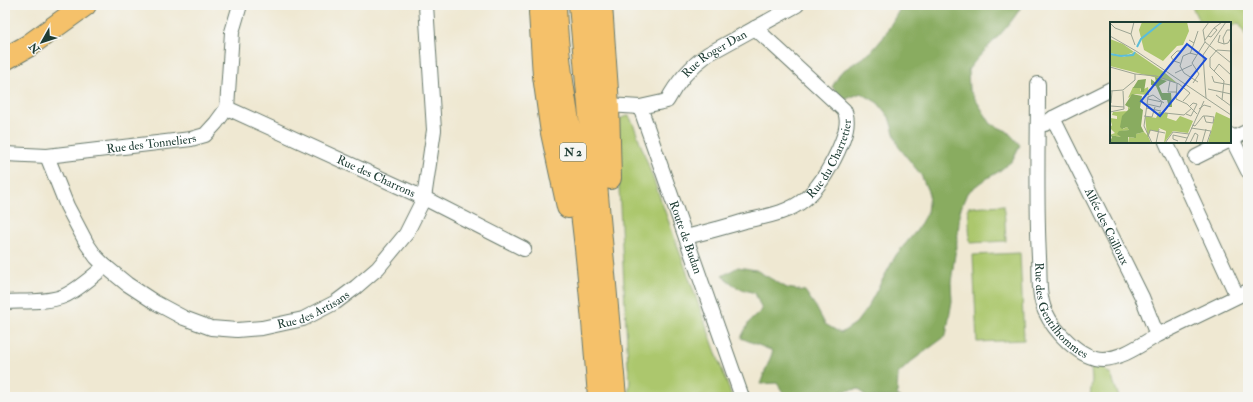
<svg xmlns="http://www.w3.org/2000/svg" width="1253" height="402" viewBox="0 0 1253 402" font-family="'IM FELL Double Pica',serif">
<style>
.green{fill:#acc76d;stroke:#668250}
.forest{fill:#89ac60;stroke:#54744a}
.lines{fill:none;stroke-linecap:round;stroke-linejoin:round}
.minor-casing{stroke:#68796b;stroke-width:16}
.primary-casing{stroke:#68796b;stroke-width:24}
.trunk-casing{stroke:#68796b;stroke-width:24}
.minor{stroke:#fff;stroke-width:14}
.primary{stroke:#f5c16b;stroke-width:22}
.trunk{stroke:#f5c16b;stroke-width:22}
.labels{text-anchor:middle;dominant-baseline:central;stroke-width:4;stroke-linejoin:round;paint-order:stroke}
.shield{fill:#f6f6f2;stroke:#60746d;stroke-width:1}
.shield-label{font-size:11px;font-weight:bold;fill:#1f3d34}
.street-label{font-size:12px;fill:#1f3d34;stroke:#f6f6f2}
.inset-river{fill:none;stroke:#5bbdd9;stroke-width:2}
.inset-road{fill:none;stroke:#9ca493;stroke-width:1}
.view{fill:#1d4ed8;fill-opacity:0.15;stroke:#1d4ed8;stroke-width:2}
.inset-edge{fill:none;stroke:#1f3d34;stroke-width:2}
</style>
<rect width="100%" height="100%" fill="#f6f6f2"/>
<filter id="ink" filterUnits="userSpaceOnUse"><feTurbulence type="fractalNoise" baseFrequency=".025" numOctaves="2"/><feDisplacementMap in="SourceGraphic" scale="8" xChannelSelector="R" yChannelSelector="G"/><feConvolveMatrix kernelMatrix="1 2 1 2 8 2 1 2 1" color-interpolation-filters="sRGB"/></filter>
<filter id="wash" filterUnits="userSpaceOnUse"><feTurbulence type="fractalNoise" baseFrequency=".012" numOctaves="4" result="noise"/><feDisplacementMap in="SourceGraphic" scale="16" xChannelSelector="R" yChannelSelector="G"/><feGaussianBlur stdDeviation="0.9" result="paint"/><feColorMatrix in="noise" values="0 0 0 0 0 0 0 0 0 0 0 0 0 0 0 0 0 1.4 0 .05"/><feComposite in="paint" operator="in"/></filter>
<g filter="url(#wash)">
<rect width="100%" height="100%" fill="#efe8d2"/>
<path class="green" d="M1191 5H1248V40L1239 23 1230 27V23H1200Z
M629 116 633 123 732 397H628L630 381 628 365 616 127C618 119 621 117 629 116Z
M1004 205 1006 241 970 243 968 207Z
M1020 253 1024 340 977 342 973 255Z
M1090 357 1111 375 1119 397H1090L1092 380Z"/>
<path class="forest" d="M902 5H1022C1008 31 985 47 968 70L969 89 991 124 1007 131 1020 145 1012 161 998 172 981 182 967 193 960 211 958 234 951 282 952 301 946 336 912 361 898 374 897 394 900 397H866L859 389 842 391 833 397H786L777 383 760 384 773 351 741 338 749 322 762 310 755 293 738 288 722 276 738 267 756 270 787 288 805 291 816 307 825 324 841 333 856 323 867 308 896 255 917 230 927 212 929 194 921 175 898 146 889 117 878 103 861 93 844 100 832 87 841 72 871 52 883 38Z"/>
</g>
<g filter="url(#ink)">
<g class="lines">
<g class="minor-casing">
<g id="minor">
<path id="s1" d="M1038 84C1038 141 1036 199 1039 257 1040 274 1038 295 1045 311 1054 331 1080 359 1103 359 1124 358 1141 344 1158 335 1188 320 1218 306 1248 291"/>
<path id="s2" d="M608 105 640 107 667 101C677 82 690 67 708 54L797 5"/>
<path id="s3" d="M640 107 742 397"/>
<path id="s4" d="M227 108 424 198 524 249"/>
<path id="s5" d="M1053 118 1142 297 1157 335"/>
<path d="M1045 124 1053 118 1111 89"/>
<path d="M1230 135 1248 171"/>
<path d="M1230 140 1248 131"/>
<path d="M1166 142 1237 296"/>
<path id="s6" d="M5 154 47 156 191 139 205 135 216 123 227 108 232 32 240 5"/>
<path id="s7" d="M47 156 67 206 87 244 96 257 105 266 127 284 156 303 184 318 211 328 237 330 262 328 303 319 336 302 356 287 378 268 406 234 424 198 434 130 426 5"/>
<path d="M1196 157 1226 142"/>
<path id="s8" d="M686 237C706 232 726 227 745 221 767 216 788 213 805 199 820 187 830 168 838 151 843 139 851 122 844 110L755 28"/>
<path d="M5 302C22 301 48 303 64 296 79 289 92 277 105 266"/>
</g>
</g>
<g class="primary-casing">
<path id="primary" d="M5 59 28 46 85 5"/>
</g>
<g class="trunk-casing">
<path id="trunk" d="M555 5C557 70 571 133 580 198 589 264 594 330 599 397
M580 5 615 397
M601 5 608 105 610 178
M540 12 544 76 552 133 568 207"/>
</g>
<use href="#minor" class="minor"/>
<use href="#primary" class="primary"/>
<use href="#trunk" class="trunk"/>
</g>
</g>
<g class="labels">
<rect class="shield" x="560" y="143" width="26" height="18" rx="3"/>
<g class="shield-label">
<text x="573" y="152">N 2</text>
</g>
<g class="street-label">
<text stroke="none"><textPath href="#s2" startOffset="128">Rue Roger Dan</textPath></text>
<text stroke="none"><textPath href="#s6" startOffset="147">Rue des Tonneliers</textPath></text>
<text stroke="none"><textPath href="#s8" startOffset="174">Rue du Charretier</textPath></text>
<text stroke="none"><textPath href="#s4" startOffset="164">Rue des Charrons</textPath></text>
<text stroke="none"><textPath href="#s5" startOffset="121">Allée des Cailloux</textPath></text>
<text stroke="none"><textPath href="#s3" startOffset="138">Route de Budan</textPath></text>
<text stroke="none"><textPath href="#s1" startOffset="234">Rue des Gentilhommes</textPath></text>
<text stroke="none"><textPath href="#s7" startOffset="355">Rue des Artisans</textPath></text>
</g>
</g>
<g transform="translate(1110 22)">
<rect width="121" height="121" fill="#efe8d2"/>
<path d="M32 0H77L79 9 73 23 67 24 53 39 34 28 29 8ZM0 17 13 22 24 30 14 34 0 31ZM25 30 54 50 67 61 0 44V32L14 35ZM23 65 31 66 30 69 38 65 39 73 25 72 18 76ZM18 85 20 86 12 96V101L13 107 17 105 19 108 12 109 11 115 0 113 5 111 0 106 2 103 0 96 7 97V94L2 93 3 90 18 89ZM49 90 58 91 57 96 66 99 70 94 83 99 78 111 63 109 54 121 56 109 49 106 48 110 41 108 38 114 41 121H18L19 115 24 116 26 112 34 110 37 113 35 94 46 96ZM106 90 121 97V121H98Z" fill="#acc76d"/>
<path d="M45 55 57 59 49 64 52 71H61L62 85H59L57 78H52L46 64 41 63V57L46 61ZM36 57 34 70H31V66H23L28 58ZM22 72 32 74 30 86 33 88 31 104 34 110 26 112V116L18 115V121L0 120 2 115 0 113 11 115 7 112 9 109 19 108 17 105 12 107 10 105 12 94 20 86 15 83Z" fill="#89ac60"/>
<path class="inset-river" d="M27 25 31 17 52 0M0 32 11 34 23 33 25 30"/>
<path class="inset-road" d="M24 0 21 12 25 23M99 0 93 8 95 20 121 41M0 1 5 6 21 12M121 8H117L113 16 114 22 118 21 121 16M110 13 108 20 114 22M0 14 26 29 121 93M98 14 101 15 107 8 104 6M79 18 84 21 80 32M95 18 104 6 112 0M84 21 88 9M87 33 80 31 73 34 70 44 74 51 88 60M70 41 64 39 61 35 67 29H71M0 45 25 52 46 54 69 62 80 71 73 79M104 49 109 42 121 53M65 51 82 43M102 54 104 60 121 63M60 59 58 70H67M83 61 89 52 82 41 95 20M67 62 66 77 77 82 87 92M98 67 121 72M0 69 13 68 25 58V52M106 73 121 84M96 76 93 33 116 0M38 77 52 80M112 78 114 59 100 45V36L107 28 121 29M1 81 2 69M37 82 50 85 52 80M1 84 14 85M36 86 51 89M89 87 94 83 101 85M0 90 14 87 13 69M55 91 74 93 82 86M76 92 81 94 87 82 83 81 80 84M34 94 42 95 45 85M82 103 85 104 93 94H97L104 95 103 101 96 100 94 94M81 106 101 109 97 121M38 115 40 108 55 111M68 119 63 117V113L77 116M42 121 34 104 38 75 43 73 54 81M46 121 49 107M55 121 63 110 79 112M75 121 94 79M80 121 85 111 88 113 86 121M92 121 96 107"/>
<path class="view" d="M77 22 96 37 50 94 31 79Z"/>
<rect width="121" height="121" class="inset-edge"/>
</g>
<rect width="1253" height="402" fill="none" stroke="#f6f6f2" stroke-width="20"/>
<g transform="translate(42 42) rotate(231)" stroke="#f6f6f2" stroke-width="3" paint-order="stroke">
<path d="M0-3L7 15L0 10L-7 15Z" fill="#1f3d34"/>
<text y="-6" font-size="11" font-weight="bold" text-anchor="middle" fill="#1f3d34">N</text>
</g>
</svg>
